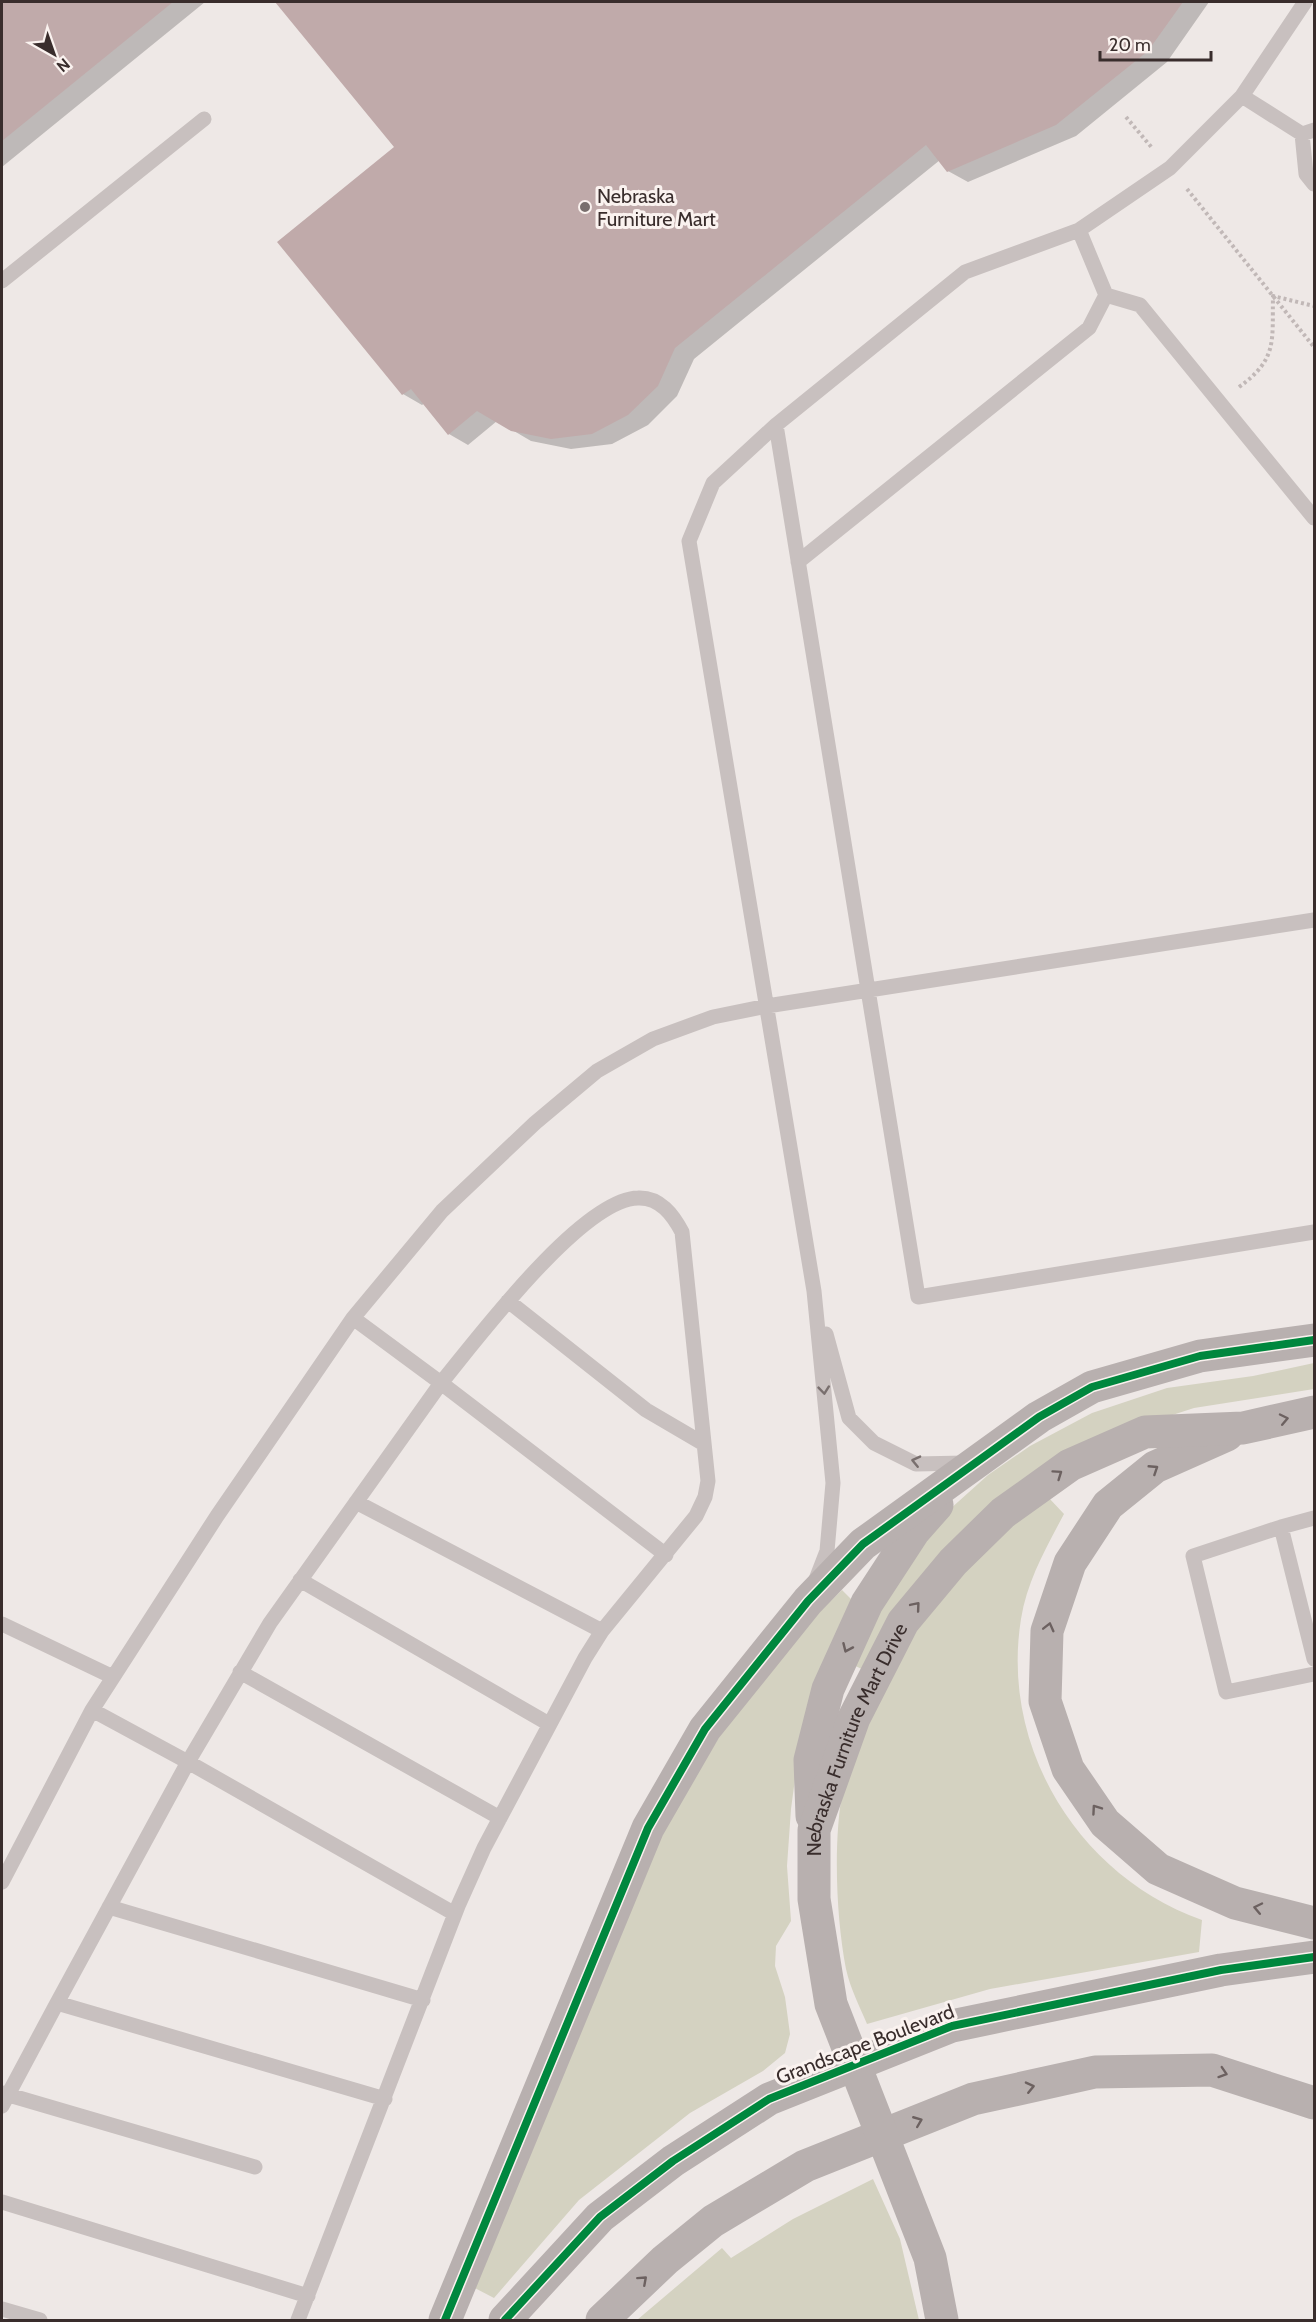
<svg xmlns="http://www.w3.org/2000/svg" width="1316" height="2322" viewBox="0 0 1316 2322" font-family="Cabin,sans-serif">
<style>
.green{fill:#d4d2c1}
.shadow{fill:#0003}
.building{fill:#c0aaaa}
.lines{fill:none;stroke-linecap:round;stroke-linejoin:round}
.path{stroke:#c1b8b7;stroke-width:4;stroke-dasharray:3 3;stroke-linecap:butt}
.lane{stroke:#c8c0bf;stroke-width:15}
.secondary{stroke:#b8b0af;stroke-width:33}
.cycleway-casing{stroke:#faf2ef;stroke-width:11}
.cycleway{stroke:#00873e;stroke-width:8}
.oneway{stroke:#796f6e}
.oneway2{stroke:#6c6160}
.poi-dot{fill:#786e6d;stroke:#faf2ef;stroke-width:2}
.labels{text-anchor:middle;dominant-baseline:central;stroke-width:6;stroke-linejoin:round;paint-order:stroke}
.poi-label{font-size:20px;fill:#392d2c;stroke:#faf2ef;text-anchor:start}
.street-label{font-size:20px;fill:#392d2c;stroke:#faf2ef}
</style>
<rect width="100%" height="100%" fill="#eee8e6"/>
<path class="green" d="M1314 1363V1389L1194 1408 1086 1443 864 1670 851 1664 870 1620 939 1519 988 1475 1030 1446 1092 1413 1167 1388 1253 1376Z
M1048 1497 1064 1514C1046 1548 1027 1581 1021 1619 1000 1749 1080 1877 1202 1920L1199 1952 990 1989 867 2024C860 2007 850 1988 846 1969 836 1917 833 1841 843 1788 857 1719 909 1630 956 1578 984 1548 1016 1522 1048 1497Z
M842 1590 852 1600 797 1764 791 1809 787 1866 791 1921 776 1946 775 1966 785 1997 790 2034 785 2053 763 2071 690 2113 579 2200 494 2298 469 2285 668 1819 749 1689 800 1630Z
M873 2179 900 2239 919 2320H637L722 2248 731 2258 793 2219Z"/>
<path class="shadow" d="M2 2H205L2 167Z
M277 2H1209L1167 62 1076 136 968 182 948 171 940 160 694 359 677 396 648 425 612 444 571 449 531 441 497 421 468 445 449 434 425 403 422 405 403 394 396 147Z"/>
<path class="building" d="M2 2H173L2 141Z
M275 2H1183L1148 51 1056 125 947 172 926 145 675 348 658 386 628 415 592 434 551 439 511 431 477 411 448 435 411 389 402 395 277 242 394 147Z"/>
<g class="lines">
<path class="path" d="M1126 117 1153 149
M1187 189 1314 347
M1239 387C1278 359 1272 341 1273 296L1314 306"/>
<path class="lane" d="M1242 96 1302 134 1314 130
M1302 134 1306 174 1314 184
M1079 230 1106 295 1140 305 1314 518
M2 281 204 119
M776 425 918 1297 1314 1232
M798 562 1089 328 1106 295
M508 1301 646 1410 704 1444
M826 1334 849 1418 874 1443 916 1464 965 1463
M356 1502 602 1631
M1314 1518 1281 1527 1314 1659
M1281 1527 1193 1556 1226 1692 1314 1674
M300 1580 549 1724
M815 1582 827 1551 833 1483 814 1291 689 541 713 483 776 425 965 272 1079 230 1170 168 1242 96 1305 2
M2 1624 113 1677
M240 1672 500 1818
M92 1710 188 1762 270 1623 441 1383 666 1555
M2 1882 92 1710 217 1516 353 1318 442 1211 535 1123 597 1071 653 1039 713 1017 767 1006 1314 920
M109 1907 423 2000
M57 2003 188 1762 455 1914
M2 2093 255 2167
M2 2106 57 2003 385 2099
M2 2202 308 2296
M2 2309 40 2320
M298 2320 458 1906 484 1848 585 1658 602 1631 696 1516 705 1497 708 1481 682 1232C673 1215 660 1197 638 1198 582 1199 477 1339 441 1383L353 1318"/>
<g class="secondary">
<path d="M1227 1435 1155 1467 1108 1505 1070 1563 1047 1631 1045 1701 1068 1769 1105 1823 1158 1869 1235 1903 1314 1923"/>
<path d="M812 1816 810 1760 828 1689 867 1603 914 1531 937 1505"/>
<path d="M445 2320 648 1828 705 1729 808 1601 863 1544 1039 1417 1092 1387 1200 1356 1314 1340"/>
<path d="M505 2320 600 2217 673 2161 769 2099 952 2026 1221 1970 1314 1957"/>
<path d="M602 2320 665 2260 713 2221 805 2166 973 2099 1095 2072 1212 2070 1314 2103"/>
<path id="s1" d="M942 2320 930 2258 831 2004 814 1899V1830L854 1718 903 1622 953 1562 1003 1513 1070 1465 1145 1432 1243 1428 1314 1412"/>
</g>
<g class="cycleway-casing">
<path id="cycleway" d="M445 2320 648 1828 705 1729 808 1601 863 1544 1039 1417 1092 1387 1200 1356 1314 1340
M505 2320 600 2217 673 2161 769 2099 952 2026 1221 1970 1314 1957"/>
</g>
<use href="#cycleway" class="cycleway"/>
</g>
<defs><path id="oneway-chevron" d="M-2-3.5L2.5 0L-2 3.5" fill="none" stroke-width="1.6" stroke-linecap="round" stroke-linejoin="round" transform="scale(1.5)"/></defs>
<g class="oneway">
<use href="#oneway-chevron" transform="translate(824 1390) rotate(84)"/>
<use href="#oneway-chevron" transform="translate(916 1461) rotate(-167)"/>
</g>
<g class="oneway2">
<use href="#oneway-chevron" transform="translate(1284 1419) rotate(-12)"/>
<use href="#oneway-chevron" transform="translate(1154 1469) rotate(-33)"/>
<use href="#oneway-chevron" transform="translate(1058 1474) rotate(-35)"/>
<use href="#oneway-chevron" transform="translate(916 1606) rotate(-50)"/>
<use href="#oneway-chevron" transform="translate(1049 1627) rotate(-76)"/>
<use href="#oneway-chevron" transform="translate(847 1648) rotate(114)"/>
<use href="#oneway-chevron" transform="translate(1096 1809) rotate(-125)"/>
<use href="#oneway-chevron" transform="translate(1258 1908) rotate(-168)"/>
<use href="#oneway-chevron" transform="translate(1223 2073) rotate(18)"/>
<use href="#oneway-chevron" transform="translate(1030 2087) rotate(-13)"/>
<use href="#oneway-chevron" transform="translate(918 2121) rotate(-22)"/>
<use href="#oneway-chevron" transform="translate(643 2280) rotate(-42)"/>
</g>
<circle class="poi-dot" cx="585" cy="207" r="6"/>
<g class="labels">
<g class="poi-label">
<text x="597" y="196">Nebraska<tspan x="597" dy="23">Furniture Mart</tspan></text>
</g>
<g class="street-label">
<text stroke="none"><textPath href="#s1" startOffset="610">Nebraska Furniture Mart Drive</textPath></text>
<text transform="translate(865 2044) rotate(-21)">Grandscape Boulevard</text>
</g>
</g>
<rect width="1316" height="2322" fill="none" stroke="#392d2c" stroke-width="6"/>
<g transform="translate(54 54) rotate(140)" stroke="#faf2ef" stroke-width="4.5" paint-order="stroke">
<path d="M0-4.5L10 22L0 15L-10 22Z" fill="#392d2c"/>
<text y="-9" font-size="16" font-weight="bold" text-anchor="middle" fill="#392d2c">N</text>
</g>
<path d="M1100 51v9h111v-9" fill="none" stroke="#392d2c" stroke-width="3"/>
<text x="1109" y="51" font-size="18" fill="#392d2c" stroke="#faf2ef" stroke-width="4.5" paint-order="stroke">20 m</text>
</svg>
